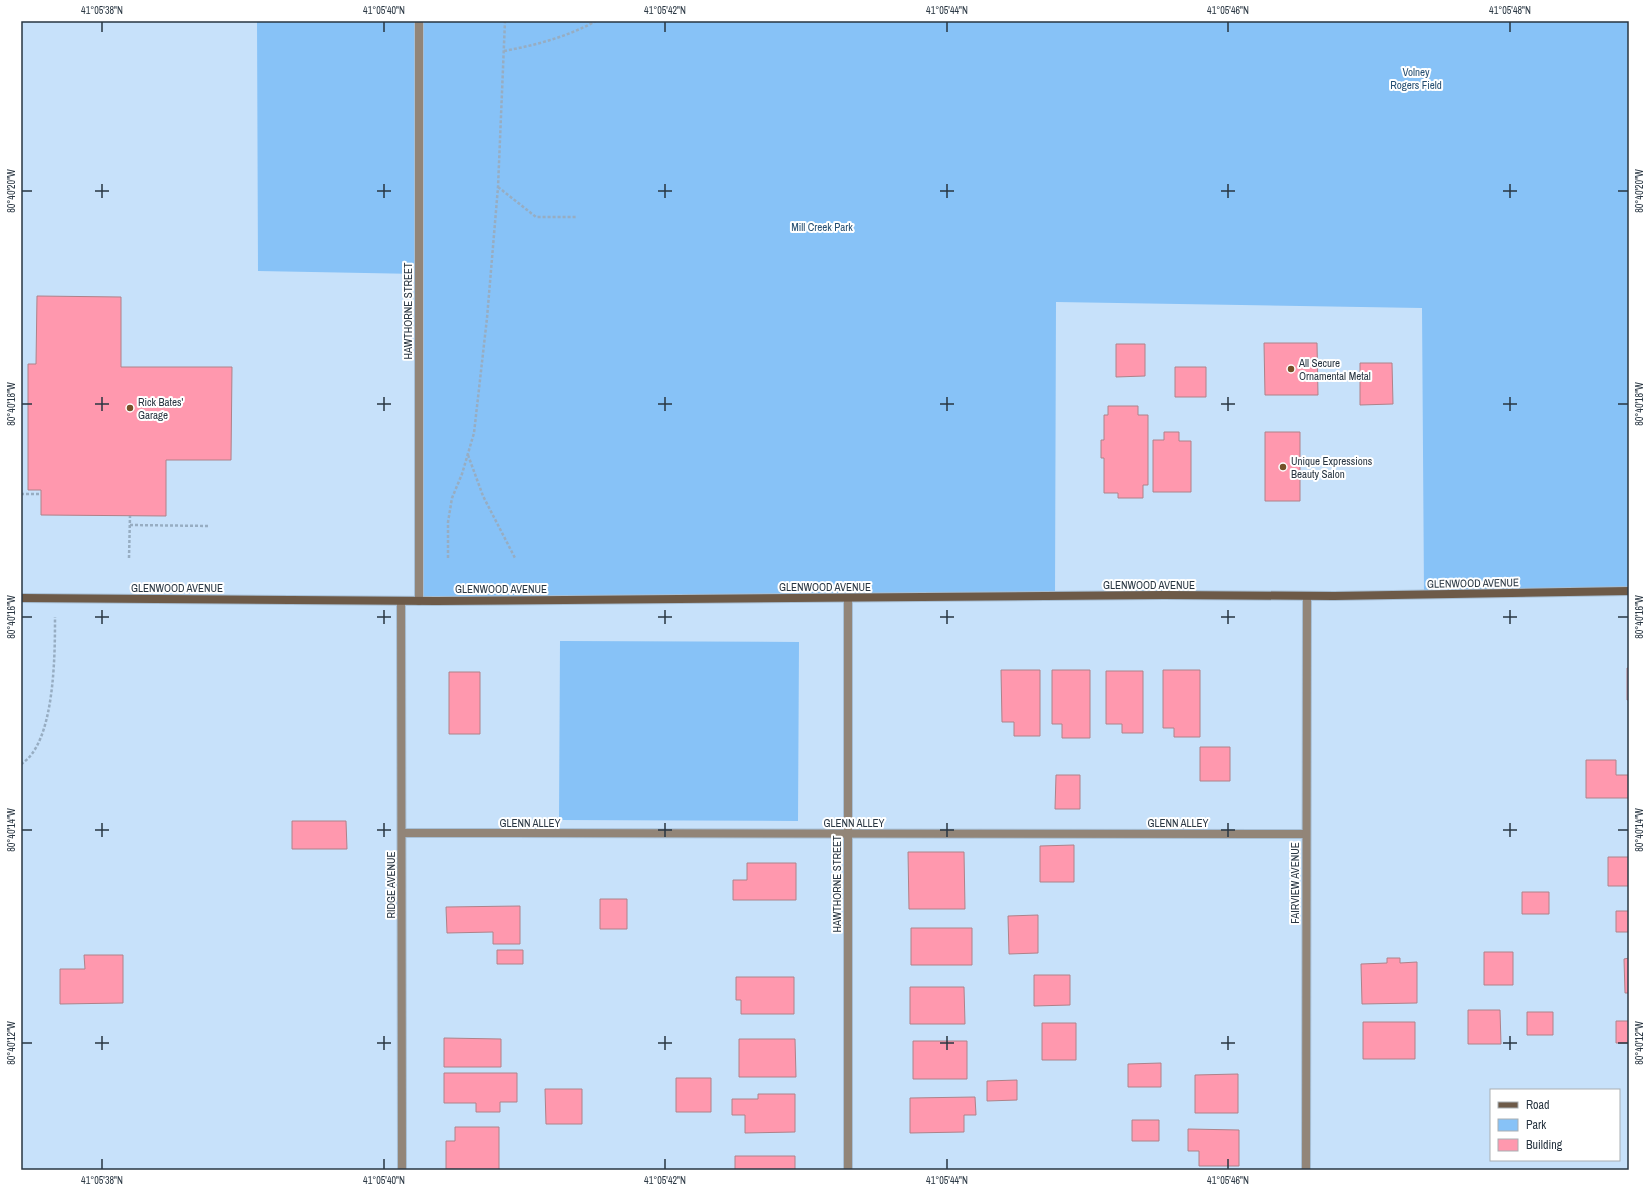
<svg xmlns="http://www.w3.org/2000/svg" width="1650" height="1191" viewBox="0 0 1650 1191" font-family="'Archivo Narrow',sans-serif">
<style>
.green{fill:#87c2f7}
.building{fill:#ff98ae;stroke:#ae828a}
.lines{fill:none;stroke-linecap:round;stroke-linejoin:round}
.lane-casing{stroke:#a7bfd5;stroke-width:10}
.street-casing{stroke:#a7bfd5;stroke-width:10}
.secondary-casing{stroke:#a7bfd5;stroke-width:10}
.path{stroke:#97adc2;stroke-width:2.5;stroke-dasharray:3 2;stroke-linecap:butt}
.lane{stroke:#928578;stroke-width:8}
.street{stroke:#928578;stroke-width:8}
.secondary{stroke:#6d5a48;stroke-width:8}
.ticks{fill:none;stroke:#293642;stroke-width:1.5}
.poi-dot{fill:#745029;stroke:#fff;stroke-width:1.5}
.labels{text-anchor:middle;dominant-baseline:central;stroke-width:4;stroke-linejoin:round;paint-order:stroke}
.park-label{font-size:11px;fill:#264f72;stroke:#fff}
.street-label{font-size:11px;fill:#293642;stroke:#fff}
.poi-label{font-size:11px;fill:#293642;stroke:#fff;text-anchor:start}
.neatline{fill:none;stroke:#293642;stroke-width:1.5}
.ticks-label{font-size:10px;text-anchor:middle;fill:#293642}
</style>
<rect width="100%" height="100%" fill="#c7e1fa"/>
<path class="green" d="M227 21H1629V591L1424 594 1422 308 1056 302 1055 596 419 601V274L258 271 257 22Z
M560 641 799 642 798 821 559 820Z"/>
<path class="building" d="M37 296 121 297V367H232L231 460H166V516L41 515V490H28V364H36Z
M1264 343H1317L1318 395H1265Z
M1116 344H1145V376L1116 377Z
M1360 363H1392L1393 404 1360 405Z
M1175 367H1206V397H1175Z
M1108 406H1138V415H1148V485H1143V498H1118V493H1104V458H1101V440H1104V415H1108Z
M1164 432H1179V441H1191V492H1153V440H1164Z
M1265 432H1300V501H1265Z
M1627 668H1629V700H1627Z
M1001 670H1040V736H1014V722H1002Z
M1052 670H1090V738H1062V724H1052Z
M1163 670H1200V737H1174V728H1163Z
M1106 671H1143V733H1122V724H1106Z
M449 672H480V734H449Z
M1200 747H1230V781H1200Z
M1586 760H1616V775H1629V798H1586Z
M1056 775H1080V809H1055Z
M292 821H346L347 849H292Z
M1074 845V882H1040V846Z
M908 852H964L965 909H909Z
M1608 857H1629V886H1608Z
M747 863H796V900H733V880H747Z
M1522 892H1549V914H1522Z
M600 899H627V929H600Z
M520 906V944H493V932L447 933 446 907Z
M1616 911H1629V932H1616Z
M1038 915V953L1009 954 1008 916Z
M911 928H972V965H911Z
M497 950H523V964H497Z
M1484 952H1513V985H1484Z
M84 955H123V1003L60 1004V969H85Z
M1387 958H1400V963L1417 962V1003L1362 1004 1361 964 1387 963Z
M1629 958V993H1625L1624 959Z
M1034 975H1070V1005L1034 1006Z
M736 977H794V1014H741V1000H736Z
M910 987H964L965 1024H910Z
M1468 1010H1500L1501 1044H1468Z
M1527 1012H1553V1035H1527Z
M1616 1021H1629V1043H1616Z
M1363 1022H1415V1059H1363Z
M1042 1023H1076V1060H1042Z
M444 1038 501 1039V1067H444Z
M739 1039H795L796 1077H739Z
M913 1041H967V1079H913Z
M1161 1063V1087H1128V1064Z
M444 1073H517V1102H500V1112H476V1103H444Z
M1238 1074V1113H1195V1075Z
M676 1078H711V1112H676Z
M1017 1080V1100L987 1101V1081Z
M545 1089H582V1124H546Z
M758 1094H795V1132L745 1133V1115H732V1099H758Z
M975 1097 976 1115H964V1132L910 1133V1098Z
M1132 1120H1159V1141H1132Z
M455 1127H499V1170L446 1169V1141H455Z
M1188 1129 1239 1130V1166H1199V1151H1188Z
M735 1156H795V1170H735Z"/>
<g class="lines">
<g class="lane-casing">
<path id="lane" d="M402 833 1306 834"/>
</g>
<g class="street-casing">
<path id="street" d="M419 21V601
M848 598V1170
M401 601 402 1170
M1306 1170 1307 596"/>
</g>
<g class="secondary-casing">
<path id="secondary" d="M21 598 436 601 1164 595 1334 596 1629 591"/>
</g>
<path class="path" d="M504 51C536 45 567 37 596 21
M498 187 536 217H577
M468 455 483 496 515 558
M21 494H41
M130 525 210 526
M129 558 130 516
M448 558V522L452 498 462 474 474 433 487 318 498 187 505 21
M21 764C55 744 55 654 55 617"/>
<use href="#lane" class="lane"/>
<use href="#street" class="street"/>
<use href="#secondary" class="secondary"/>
</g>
<path class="ticks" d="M102 22V32M384 22V32M665 22V32M947 22V32M1228 22V32M1510 22V32M102 184V198M384 184V198M665 184V198M947 184V198M1228 184V198M1510 184V198M22 191H32M95 191H109M377 191H391M658 191H672M940 191H954M1221 191H1235M1503 191H1517M1618 191H1628M102 397V411M384 397V411M665 397V411M947 397V411M1228 397V411M1510 397V411M22 404H32M95 404H109M377 404H391M658 404H672M940 404H954M1221 404H1235M1503 404H1517M1618 404H1628M102 610V624M384 610V624M665 610V624M947 610V624M1228 610V624M1510 610V624M22 617H32M95 617H109M377 617H391M658 617H672M940 617H954M1221 617H1235M1503 617H1517M1618 617H1628M102 823V837M384 823V837M665 823V837M947 823V837M1228 823V837M1510 823V837M22 830H32M95 830H109M377 830H391M658 830H672M940 830H954M1221 830H1235M1503 830H1517M1618 830H1628M102 1036V1050M384 1036V1050M665 1036V1050M947 1036V1050M1228 1036V1050M1510 1036V1050M22 1043H32M95 1043H109M377 1043H391M658 1043H672M940 1043H954M1221 1043H1235M1503 1043H1517M1618 1043H1628M102 1159V1169M384 1159V1169M665 1159V1169M947 1159V1169M1228 1159V1169"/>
<g class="poi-dot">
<circle cx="1291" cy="369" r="4"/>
<circle cx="130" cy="408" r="4"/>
<circle cx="1283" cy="467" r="4"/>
</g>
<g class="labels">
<g class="park-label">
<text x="1416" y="72">Volney<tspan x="1416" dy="13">Rogers Field</tspan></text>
<text x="822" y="227">Mill Creek Park</text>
</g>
<g class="street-label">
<text transform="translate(408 311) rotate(-90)">HAWTHORNE STREET</text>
<text transform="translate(1473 583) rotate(-1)">GLENWOOD AVENUE</text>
<text x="1149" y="585">GLENWOOD AVENUE</text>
<text x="825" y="587">GLENWOOD AVENUE</text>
<text x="177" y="588">GLENWOOD AVENUE</text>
<text x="501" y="589">GLENWOOD AVENUE</text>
<text x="530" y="823">GLENN ALLEY</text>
<text x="854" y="823">GLENN ALLEY</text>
<text x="1178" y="823">GLENN ALLEY</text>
<text transform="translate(1295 883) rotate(-90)">FAIRVIEW AVENUE</text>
<text transform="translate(837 884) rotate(-90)">HAWTHORNE STREET</text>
<text transform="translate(391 885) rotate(-90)">RIDGE AVENUE</text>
</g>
<g class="poi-label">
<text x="1299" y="363">All Secure<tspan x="1299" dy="13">Ornamental Metal</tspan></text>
<text x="138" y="402">Rick Bates'<tspan x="138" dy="13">Garage</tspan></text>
<text x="1291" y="461">Unique Expressions<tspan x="1291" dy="13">Beauty Salon</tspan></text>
</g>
</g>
<rect width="1650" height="1191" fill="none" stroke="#ffffff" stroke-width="44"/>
<rect x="1490" y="1089" width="130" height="72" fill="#ffffff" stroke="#a9afb3"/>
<rect x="1498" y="1102" width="20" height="6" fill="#6d5a48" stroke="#a9afb3"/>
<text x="1526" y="1109" font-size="12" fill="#293642">Road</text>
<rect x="1498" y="1119" width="20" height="12" fill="#87c2f7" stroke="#a9afb3"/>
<text x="1526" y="1129" font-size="12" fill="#293642">Park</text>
<rect x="1498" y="1139" width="20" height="12" fill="#ff98ae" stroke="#a9afb3"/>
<text x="1526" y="1149" font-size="12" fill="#293642">Building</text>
<rect x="22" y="22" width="1606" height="1147" class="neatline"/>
<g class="ticks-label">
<text x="102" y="14">41°05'38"N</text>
<text x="384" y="14">41°05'40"N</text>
<text x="665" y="14">41°05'42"N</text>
<text x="947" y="14">41°05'44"N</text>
<text x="1228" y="14">41°05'46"N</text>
<text x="1510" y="14">41°05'48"N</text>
<text transform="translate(1639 191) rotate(-90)" y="4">80°40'20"W</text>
<text transform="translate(11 191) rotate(-90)" y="4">80°40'20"W</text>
<text transform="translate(1639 404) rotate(-90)" y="4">80°40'18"W</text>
<text transform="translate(11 404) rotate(-90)" y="4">80°40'18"W</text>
<text transform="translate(1639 617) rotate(-90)" y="4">80°40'16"W</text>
<text transform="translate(11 617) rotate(-90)" y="4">80°40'16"W</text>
<text transform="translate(1639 830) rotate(-90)" y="4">80°40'14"W</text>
<text transform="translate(11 830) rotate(-90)" y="4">80°40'14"W</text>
<text transform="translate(11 1043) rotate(-90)" y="4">80°40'12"W</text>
<text transform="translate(1639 1043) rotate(-90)" y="4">80°40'12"W</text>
<text x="102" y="1184">41°05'38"N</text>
<text x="384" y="1184">41°05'40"N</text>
<text x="665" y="1184">41°05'42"N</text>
<text x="947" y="1184">41°05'44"N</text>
<text x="1228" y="1184">41°05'46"N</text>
</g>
</svg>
